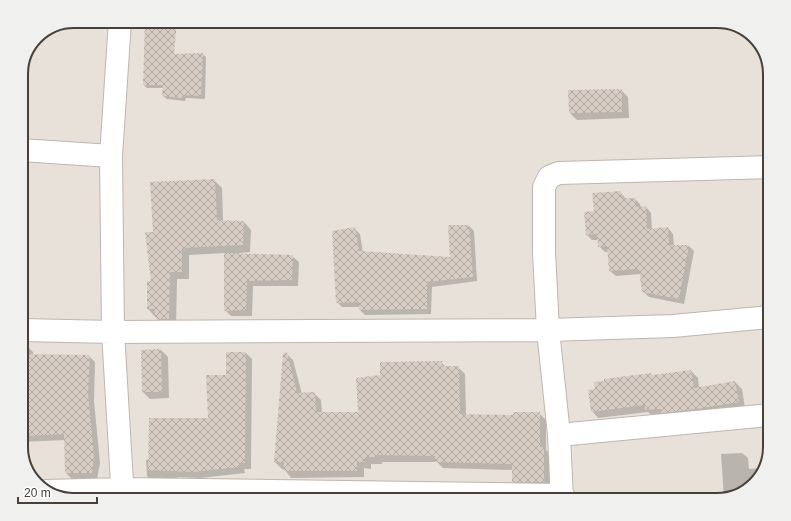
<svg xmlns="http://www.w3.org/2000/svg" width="791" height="521" viewBox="0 0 791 521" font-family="Arial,sans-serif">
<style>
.residential{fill:#e8e1d9}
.shadow{fill:#0003}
.building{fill:url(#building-cross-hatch)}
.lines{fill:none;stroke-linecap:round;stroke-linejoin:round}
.street-casing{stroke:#bfb6ae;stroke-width:24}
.street{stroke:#fff;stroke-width:22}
.rim{fill:none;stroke:#484039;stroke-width:2}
</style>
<defs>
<pattern id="building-cross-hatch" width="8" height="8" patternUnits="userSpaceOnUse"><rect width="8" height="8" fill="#d8cdc4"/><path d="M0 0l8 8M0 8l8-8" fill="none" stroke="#b1a8a0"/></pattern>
</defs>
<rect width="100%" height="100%" fill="#f4f0eb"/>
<path class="residential" d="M75 21H716L746 30 763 48 770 71V447L761 476 743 493 717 500H75L45 491 28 473 21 450V71L37 37Z"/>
<path class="shadow" d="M225 21H272V23L231 27Z
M202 54 206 57 205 99 186 98 185 101 167 99 163 96 164 88H147L144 85Z
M621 90 628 97 629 118 577 120 570 113Z
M214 180 222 188 223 221 244 222 251 230 250 252 239 253V254L292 256 299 262 298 286H253L252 316H231L225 310V253L189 255V279H177L176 326H164L148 309 152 282 154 232Z
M21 185 29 194 28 240H21Z
M620 192 626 199H635L640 204 641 208 646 207 651 213 652 230 668 228 673 234 674 246H689L694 251 684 304 649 297 643 291 641 274 616 276 610 271 608 252H605L599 246 598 240H592L587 235 585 212H595Z
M449 226H469L474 231 477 281 432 287 431 314 365 315 360 310V307H342L337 302 355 229 360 234 363 253 451 258Z
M21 346H27L33 352V355L89 356 95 362 94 401 100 463 97 479H72L66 473V440L21 442Z
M161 350 168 357 169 398 150 399 143 392 142 351Z
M246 353 252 359 251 469H244L245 473 200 478 177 477V483H153L147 476 146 460H149L209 419 227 376Z
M286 353 293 360 302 394 314 393 321 400 322 413H359L381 376 441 362 446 367H458L465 374 466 415 514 416 539 413 546 420V450L551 455 550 488H520L513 481V470L443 468 437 462H382V464H371V469L364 468V477L291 478 284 469H282L275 462Z
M691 371 698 378 699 388 735 382 742 389 745 408 653 416 648 412 598 418 592 411Z
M742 453 748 458 749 469 763 468 761 476 743 493 724 498 721 454Z"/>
<path class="building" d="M145 21H177L174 54 203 53 201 96 182 95V98L162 96 163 85H143Z
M622 89V112L569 113 568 90Z
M215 179 217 220 244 221 243 245 182 248V272H170L169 319H156L154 309H147V281H151L145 232H153L150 182Z
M621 191 622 198H635L636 207 646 206 647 229 668 227 669 245H689L679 299 642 292 639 269 609 271 607 246 598 247 597 234 586 235 584 212 594 211 592 193Z
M448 225H469L473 277 427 282V309L359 310V302L336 303 332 231 355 227 359 251 450 257Z
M224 253 293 255 292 280 247 281 246 310 224 311Z
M161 349 162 392H142L141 350Z
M226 352H246L245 463H239V467L193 472 148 470 149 418H208L206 375H226Z
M287 352 297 393 315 392 316 412H358L356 378 380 375V362L442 361V366H459L460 414 513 415V412H540V447H544V482H512V464L435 462V456L376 455V457H365V462H357V471H283L284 462H274L283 353Z
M21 354 90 355 88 394 94 457 92 473H65L64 434 25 436 24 407H21Z
M691 370 694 388 735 381 739 402 696 409 661 413V409L645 410V405L591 412 588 390 595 389 594 382 604 381V379L651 373 652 375Z"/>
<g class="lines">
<g class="street-casing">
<path id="street" d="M120 21 111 156 113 332 123 500
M21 150 111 156
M21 330 113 332 548 330 673 326 770 317
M559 435 770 415
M46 491 123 489 563 495
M562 500 559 435 548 330 544 252V187L549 177 559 173 770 167"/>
</g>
<use href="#street" class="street"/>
</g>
<path d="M0 0H791V521H0ZM74 28H717A46 46 0 0 1 763 74V447A46 46 0 0 1 717 493H74A46 46 0 0 1 28 447V74A46 46 0 0 1 74 28Z" fill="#f0f0ef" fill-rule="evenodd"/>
<path class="rim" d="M74 28H717A46 46 0 0 1 763 74V447A46 46 0 0 1 717 493H74A46 46 0 0 1 28 447V74A46 46 0 0 1 74 28Z"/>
<path d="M18 497v6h79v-6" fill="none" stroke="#484039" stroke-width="2"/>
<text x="24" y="497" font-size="12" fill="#484039" stroke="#ffffff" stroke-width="3" paint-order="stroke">20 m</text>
</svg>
